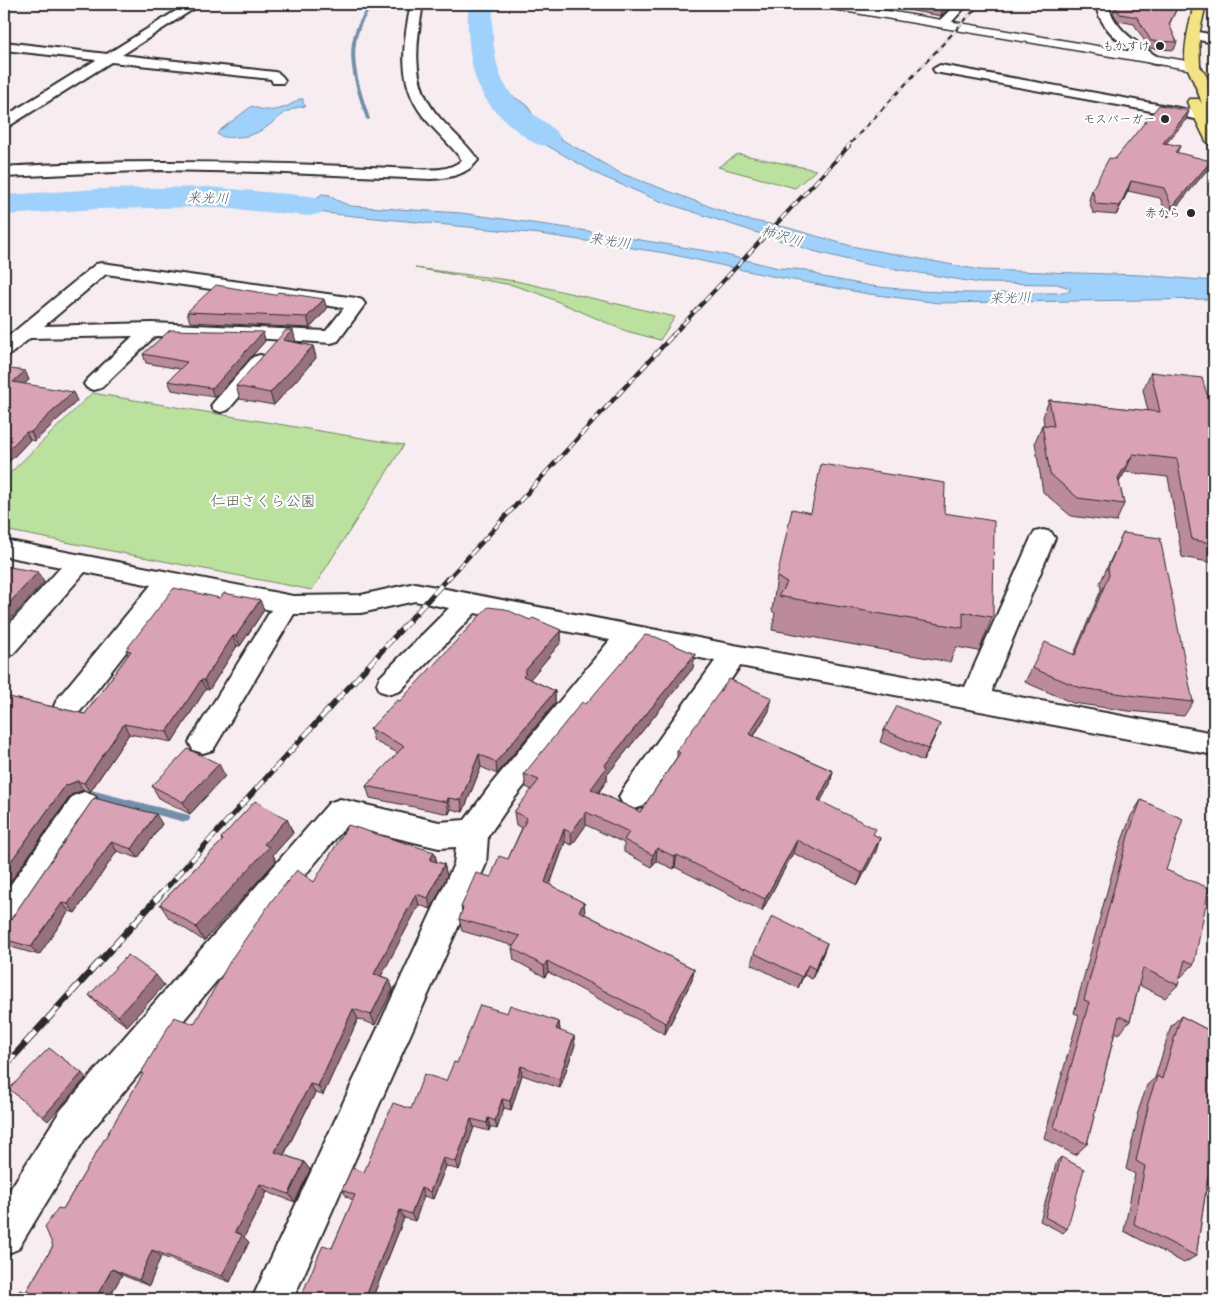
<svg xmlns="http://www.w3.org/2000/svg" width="1218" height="1303" viewBox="0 0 1218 1303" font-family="Itim,'Klee One',sans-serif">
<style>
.green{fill:#bae19d;stroke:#728664}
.water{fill:#9ed2fc;stroke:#708fa8}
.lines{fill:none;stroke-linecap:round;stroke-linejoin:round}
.stream{fill:#708fa8;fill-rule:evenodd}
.river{fill:#9ed2fc;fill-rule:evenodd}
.street-casing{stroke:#2b2b2b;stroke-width:4}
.secondary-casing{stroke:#2b2b2b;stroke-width:3}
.highway-casing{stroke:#2b2b2b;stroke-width:3}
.street{fill:#fff;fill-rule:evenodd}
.secondary{fill:#fff;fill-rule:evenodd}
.highway{fill:#f4e382;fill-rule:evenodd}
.rail-far4-casing{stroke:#2b2b2b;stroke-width:2.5}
.rail-far3-casing{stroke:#2b2b2b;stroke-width:4}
.rail-far2-casing{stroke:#2b2b2b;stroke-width:4.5}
.rail-far1-casing{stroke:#2b2b2b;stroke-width:5.5}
.rail-casing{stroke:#2b2b2b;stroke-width:7}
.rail-far4{stroke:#fff;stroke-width:2;stroke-dasharray:5.5;stroke-linecap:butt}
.rail-far3{stroke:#fff;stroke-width:2.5;stroke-dasharray:8;stroke-linecap:butt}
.rail-far2{stroke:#fff;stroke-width:3;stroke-dasharray:9;stroke-linecap:butt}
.rail-far1{stroke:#fff;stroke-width:4;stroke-dasharray:12;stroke-linecap:butt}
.rail{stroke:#fff;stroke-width:5;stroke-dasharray:16;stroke-linecap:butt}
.wall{fill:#bb8b9c;stroke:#2b2b2b}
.shaded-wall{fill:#98717f;stroke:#2b2b2b}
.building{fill:#d9a2b5;stroke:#2b2b2b}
.poi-dot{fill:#2b2b2b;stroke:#fff;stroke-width:2}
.labels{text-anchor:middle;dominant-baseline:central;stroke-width:4.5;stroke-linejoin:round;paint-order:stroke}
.far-poi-label{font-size:12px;fill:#2b2b2b;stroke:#fff;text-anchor:end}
.far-water-label{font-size:14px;font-style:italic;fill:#4e5d6a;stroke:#fff}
.park-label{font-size:15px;fill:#4f5848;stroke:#fff}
</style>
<rect width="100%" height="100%" fill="#f7ecf0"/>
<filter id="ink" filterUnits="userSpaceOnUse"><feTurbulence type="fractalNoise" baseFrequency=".02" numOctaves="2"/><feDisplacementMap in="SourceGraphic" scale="10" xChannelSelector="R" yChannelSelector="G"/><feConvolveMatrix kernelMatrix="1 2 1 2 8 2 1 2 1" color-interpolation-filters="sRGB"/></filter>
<g filter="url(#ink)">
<path class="green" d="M738 154 816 170 795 188 718 167Z
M415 268 516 281 675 317 660 340 626 331 540 294 512 285Z
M92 393 404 445 312 590 4 530V479Z"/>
<path class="water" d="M499 85 512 96 527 105 533 115 559 138 620 173 743 219 785 227 851 246 980 270 1142 275 1214 281V299L939 303 869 294 766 275 665 253 540 234 334 214 233 201 236 196 305 202 316 198 322 194 330 195 334 199 350 206 461 213 575 229 718 253 778 268 807 270 823 277 871 286 918 291 970 293H1055L1070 291V288L1057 284 980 283 865 264 813 251 657 200 599 175 539 141 509 118 485 87Z
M299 99H303V103L306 106C276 108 271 137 236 137 229 138 223 138 217 134L219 131 252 106C269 114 285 110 299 99Z"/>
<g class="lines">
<path class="stream" d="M370 4H374C369 12 363 19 360 28 348 58 361 90 370 119L368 120 366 119C357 90 344 58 356 28 360 19 365 12 370 4Z
M71 785 185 814 189 815 190 818 189 821 185 822 71 793 68 792 66 789 68 786Z"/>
<path class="river" d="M470 4H494C490 24 494 67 505 85 509 92 516 100 522 106 535 117 552 124 561 138L557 144C537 149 531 141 516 130 484 104 472 84 469 42 468 29 466 17 470 4Z
M209 187 310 196 322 199 327 206 322 213 310 216 209 207 98 209 4 215V195L98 189Z"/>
<g class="street-casing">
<path id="street" d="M187 4H201L122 55 275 72C280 73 282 76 285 80L283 83H273L271 79 111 62 9 126 4 127V117L96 60 4 50V42L107 54Z
M411 4H423C416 44 410 84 439 117 452 132 467 144 478 160 467 175 449 178 431 179L262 172 159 170 4 177V167C142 158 279 163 417 169 433 170 449 171 462 160 450 144 435 131 423 116 397 82 403 43 411 4Z
M870 4H883L872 13H864L862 11Z
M956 4H968L947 27H939L937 24 939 21Z
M1096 4H1108C1114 30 1138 43 1159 58L1160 61 1159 64C1145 67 1110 35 1103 23 1099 17 1097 11 1096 4Z
M1193 31 1214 35V43L1189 38 1187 35Z
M940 65 1201 112 1208 116 1201 120 935 72 933 69Z
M102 263 356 298 362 300 365 304 338 341 331 343 254 338 155 336 101 388 94 390 87 388 84 384 87 380 133 336 30 338 11 354 4 356V340L96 264ZM106 274 344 308 326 331 152 323 44 326Z
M260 355 267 357 270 361 267 365 228 410 221 412 214 410 211 406 214 402 253 357Z
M1043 530 1051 532 1055 538 993 686 992 692 1214 733V755L740 666 644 806 634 809 624 806 619 797 624 788 715 661 636 645 513 800 488 836 486 864 293 1299H252L454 864 456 847 439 848 346 826 86 1137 18 1249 4 1255V1199L60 1111 329 803 340 799 439 822 465 820 493 782 610 640 475 613 400 691 390 694 380 691 377 684 380 677 449 608 415 601 361 613 294 614 213 750 203 753 193 750 189 742 271 610 174 590 78 714 68 717 58 714 54 706 58 698 151 585 85 572 13 654 4 657V630L61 567 4 556V540L293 596 361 595 415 583 734 645 965 687 1031 538 1035 532Z
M84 792 95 796 99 805 95 814 15 930 4 935V894L73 796Z"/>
</g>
<g class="secondary-casing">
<path id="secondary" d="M820 4H846L1193 62 1200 66 1193 70 826 8Z"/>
</g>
<g class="highway-casing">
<path id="highway" d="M1194 4H1206L1199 35 1200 66 1207 77 1214 96V119L1210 118 1214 127V146L1209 144 1206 141 1187 102 1189 99H1199L1202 104C1198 91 1193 80 1187 67 1181 54 1191 18 1194 4Z"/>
</g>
<use href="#street" class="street"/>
<use href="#secondary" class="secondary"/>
<use href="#highway" class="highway"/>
<g class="rail-far4-casing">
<path id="rail-far4" d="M847 147 980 4"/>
</g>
<g class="rail-far3-casing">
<path id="rail-far3" d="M672 336 849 146"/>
</g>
<g class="rail-far2-casing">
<path id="rail-far2" d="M446 581 673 335"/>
</g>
<g class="rail-far1-casing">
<path id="rail-far1" d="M159 896 447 579"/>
</g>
<g class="rail-casing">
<path id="rail" d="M4 1067 160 895"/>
</g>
<use href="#rail-far4" class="rail-far4"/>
<use href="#rail-far3" class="rail-far3"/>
<use href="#rail-far2" class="rail-far2"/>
<use href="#rail-far1" class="rail-far1"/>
<use href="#rail" class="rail"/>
</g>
<path class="wall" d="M909 4H954L941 16 908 10Z
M1017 4H1051L1048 9Z
M1179 4 1169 25 1177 42 1174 50 1149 48 1134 24 1118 21 1113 13 1115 6Z
M1186 120 1166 143 1180 146 1177 153 1207 170 1168 217 1160 198 1128 191 1116 215 1093 213 1089 200 1092 190Z
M327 309 310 328 190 322 187 312Z
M263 332 265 341 218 395 214 397 172 390 168 381 180 369 146 363 143 354Z
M296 343 313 346 316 358 274 405 240 399 236 386Z
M25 371 29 380 24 384 77 401 35 441 30 440 4 467Z
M1151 372 1207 394 1214 395V563L1182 557 1168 477 1125 472 1119 482 1124 504 1116 522 1071 516 1043 492 1035 442 1042 425H1044L1043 417 1049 400 1148 411 1143 390Z
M811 513H944L993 615 979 651 956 647 950 662 772 630 775 613 772 611 777 577Z
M1123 533 1193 702 1184 716 1128 711 1073 703 1025 682 1032 668 1074 654 1101 590 1100 583Z
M264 610 240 646H237L209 690 206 689 172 742 129 734 90 792 83 790 71 795 4 891V696L85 714 128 655 126 650Z
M530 620 561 630V642L530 679 555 691V703L497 774 481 767 463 812 451 809 449 814 370 798 366 786 398 753 374 741 370 729 400 701Z
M693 668 607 775V780L599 792 640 812 677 757V751L769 711 754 736 833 771 830 784 820 802 874 835 880 838 876 851 858 885 793 853 762 911 675 867 674 869 656 861 652 867 624 852V843L586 825 572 845 565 842 550 885 584 903 585 914 694 969 692 980 665 1034 548 972 545 977 514 960 512 948 514 946 462 931 459 919 462 912 461 907 508 859 522 828 516 825 514 812 532 790 526 787 524 774 586 704Z
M884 730 935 736 923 761 880 742Z
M225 776 190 814 159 798 152 786Z
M94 798 162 824 138 858 117 851 75 913 69 911 39 955 4 945V924L9 922Z
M1141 800 1166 870 1194 964 1181 977H1180L1178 985 1165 998 1139 985 1130 1021 1119 1034 1115 1032 1087 1144 1075 1155 1044 1138 1079 1015 1074 1013 1118 851 1131 816Z
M287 819 293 833 273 855 276 861 204 941 169 918 160 904 222 841 221 838Z
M434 852 437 862 444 864 447 876 431 909 419 905 381 976 389 979 393 989 375 1025 358 1019 323 1095 315 1093 284 1155 304 1162 310 1170 295 1202 267 1192 244 1237 249 1242 230 1282 161 1256 149 1286 122 1275 108 1299H14L26 1292 53 1246 63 1209 143 1075 141 1073 194 1024 314 882Z
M827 943 823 954 812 979 804 975 798 988 751 964 754 953Z
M164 985 127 1026 98 1005 89 995Z
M507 1013 559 1022 560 1030 575 1045 560 1088 522 1075 511 1110 504 1108 497 1129 490 1127 489 1131 474 1127 459 1170 446 1166 433 1199 424 1196 415 1221 404 1218 372 1299H300L332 1248 353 1200 347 1197 342 1190 364 1172 411 1109 446 1081 457 1063Z
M1181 1016 1214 1033V1193L1206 1189 1196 1256 1184 1263 1124 1231 1135 1174 1126 1169 1138 1116 1137 1115 1147 1085 1155 1078 1171 1026Z
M1061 1157 1067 1229 1063 1233 1040 1221 1057 1161Z"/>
<path class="shaded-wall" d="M946 4H954L941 16 943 7Z
M1189 111 1186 120 1159 152 1163 143Z
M1211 161 1207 170 1168 217 1172 207Z
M1131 181 1128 191 1116 215 1120 206Z
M324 299 327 309 310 328 307 317Z
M293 330 296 342 283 340Z
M263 332 265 341 218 395 214 397 211 388Z
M313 346 316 358 274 405 270 393Z
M25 371 29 380 17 390 13 382Z
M73 392 77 401 35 441 31 432Z
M26 432 30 440 4 467V454Z
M1133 454 1125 472 1110 496 1118 478Z
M38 572 44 582 4 626V609Z
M260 600 264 610 240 646 236 636Z
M561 630V642L527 683 523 676 524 672Z
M233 636 237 646 209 690 204 680Z
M695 654 693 668 607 775V780L592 802 591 789 604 766Z
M201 680 206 689 172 742 167 732Z
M555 691V703L497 774 496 762Z
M772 698 769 711 747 747 749 734Z
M124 724 129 734 90 792 84 783Z
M940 724 935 736 923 761 928 749Z
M479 754 481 767 463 812 461 800Z
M219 764 225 776 190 814 183 802Z
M833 771 830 784 814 813 818 800Z
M77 781 83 790 71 795 4 891V871L65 786Z
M448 798 451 809 449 814 447 802Z
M586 812V825L572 845 571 833Z
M156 814 162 824 138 858 132 849Z
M287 819 293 833 273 855 276 861 204 941 196 927 264 844Z
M564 829 565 842 546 895 545 882Z
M880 838 876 851 858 885 862 873Z
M797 840 793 853 762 911 765 899Z
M111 842 117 851 75 913 68 904Z
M657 848 656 861 652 867 653 855Z
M434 852 437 863 430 860Z
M677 855 675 867 674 869 675 857Z
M444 864 447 876 431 909 428 898Z
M416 894 419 905 377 984 374 974Z
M62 903 69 911 39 955 31 947Z
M584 903 585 915 579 911Z
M827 943 823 954 812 979 815 969Z
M547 961 548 972 545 977 544 966Z
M808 965 804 975 798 988 802 977Z
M694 969 692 980 665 1034 666 1023Z
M156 975 164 985 127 1026 118 1016Z
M389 979 393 989 375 1025 371 1015Z
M353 1009 358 1019 323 1095 318 1086Z
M559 1022 560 1031 556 1029Z
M574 1036 575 1045 560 1088 559 1079Z
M521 1066 522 1075 511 1110 510 1101Z
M82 1073 86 1078 48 1121 43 1117Z
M310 1084 315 1093 281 1160 275 1152Z
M502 1099 504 1108 497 1129 495 1121Z
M488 1118 490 1127 489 1131 487 1123Z
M471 1119 474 1127 459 1170 456 1162Z
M443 1158 446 1166 433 1199 430 1192Z
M304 1162 310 1170 295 1202 289 1194Z
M260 1184 267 1192 244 1237 249 1242 230 1282 222 1276 235 1232Z
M421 1188 424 1196 415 1221 411 1214Z
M400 1210 404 1218 372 1299H365Z
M152 1250 161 1256 149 1286 139 1280Z
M112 1269 122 1275 108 1299H95Z"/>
<path class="building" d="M926 4H946L943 7Z
M1117 4H1179L1169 24 1177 42 1151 41 1137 17 1120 14 1115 6Z
M1159 105 1189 111 1163 143 1180 146 1175 152 1211 161 1172 207 1164 188 1131 181 1120 206 1096 204 1092 190 1109 158 1115 159Z
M216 285 275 295 278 292 324 299 307 317 187 312Z
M170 330 263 332 215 386 211 388 168 381 187 362 143 354Z
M286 330H293L283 340 313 346 270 393 236 386Z
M4 368 25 371 13 382 73 392 31 432H26L4 454Z
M1151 372 1202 378 1207 394 1214 395V543L1192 540 1177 459 1133 454 1118 478 1124 504 1078 498 1050 474 1042 425 1054 426 1049 400 1160 412Z
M821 464 945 483 944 513 994 521 993 615 992 617 963 612V628L778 596 787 583 777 577 792 509 811 513Z
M1123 533 1160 538 1193 702 1137 696 1081 688 1032 668 1045 642 1075 655 1109 575 1108 568Z
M4 566 38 572 4 609Z
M174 588 220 598 224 593 260 600 236 636H233L204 680H201L167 732 124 724 84 783 77 781 65 786 4 871V759L8 754 4 753V696L85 714 131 651 126 650Z
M488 607 505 609 530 620 533 618 561 630 524 672 526 673 523 676 555 691 496 762 479 754 461 800 448 798 447 802 366 786 404 746 370 729 397 700 400 701Z
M645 635 656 637 695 654 604 766 607 767 591 789 640 812 680 753 677 751 729 679 772 698 749 734 833 771 818 800 876 829 873 834 880 838 862 873 797 840 765 899 677 855 675 857 657 848 653 855 624 840 629 832 586 812 571 833 564 829 545 882 584 903 579 911 694 969 666 1023 547 961 544 966 512 948 520 936 459 919 463 908 461 907 476 873 491 877 499 856 508 859 527 818 514 812 539 780 524 774 582 702 586 704Z
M897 706 940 724 928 749 884 730Z
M188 749 219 764 183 802 152 786Z
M94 798 156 814 132 849 111 842 68 904 62 903 31 947 4 939V924L9 922Z
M1141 800 1183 819 1166 870 1209 888 1194 964 1185 960 1178 985 1143 968 1130 1021 1119 1016 1087 1144 1054 1127 1089 1002 1084 1000 1128 836Z
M255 801 287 819 264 844 269 847 196 927 160 904 223 840 221 838Z
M348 825 434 852 430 860 444 864 428 898 416 894 374 974 389 979 371 1015 353 1009 318 1086 310 1084 275 1152 304 1162 289 1194 260 1184 235 1232 242 1235 222 1276 152 1250 139 1280 112 1269 95 1299H14L20 1290 26 1292 53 1246 45 1227 58 1208 63 1209 143 1074 141 1073 174 1017 194 1024 232 958 273 899 297 870 314 882Z
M772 916 827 943 815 969 808 965 802 977 754 953Z
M128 955 156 975 118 1016 89 995Z
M480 1005 507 1013 510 1005 559 1022 556 1029 574 1036 559 1079 521 1066 510 1101 502 1099 495 1121 488 1118 487 1123 471 1119 456 1162 443 1158 430 1192 421 1188 411 1214 400 1210 365 1299H300L323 1245 332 1248 355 1195 342 1190 352 1168 364 1172 393 1103 411 1109 424 1074 446 1081 454 1062 457 1063Z
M1181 1016 1214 1033V1179L1208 1176 1196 1256 1134 1224 1145 1166 1136 1161 1148 1107 1147 1106 1157 1076 1162 1079Z
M49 1048 82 1073 43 1117 9 1089Z
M1061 1157 1084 1169 1067 1229 1045 1217Z"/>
</g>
<g class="poi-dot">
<circle cx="1160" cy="46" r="5"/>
<circle cx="1165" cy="119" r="5"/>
<circle cx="1191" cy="213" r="5"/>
</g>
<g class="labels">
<g class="far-poi-label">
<text x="1150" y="46">もかすけ</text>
<text x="1155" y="119">モスバーガー</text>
<text x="1181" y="213">赤から</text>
</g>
<g class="far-water-label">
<text transform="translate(208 198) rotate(2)">来光川</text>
<text transform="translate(782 236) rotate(17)">柿沢川</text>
<text transform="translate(610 241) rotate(8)">来光川</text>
<text transform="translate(1010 298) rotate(-2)">来光川</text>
</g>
<g class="park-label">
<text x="263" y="501">仁田さくら公園</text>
</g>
</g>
<rect width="1218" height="1303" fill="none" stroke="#fff" stroke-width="20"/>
<rect x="10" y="10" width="1198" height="1283" fill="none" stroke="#2b2b2b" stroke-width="2" filter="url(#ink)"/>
</svg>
